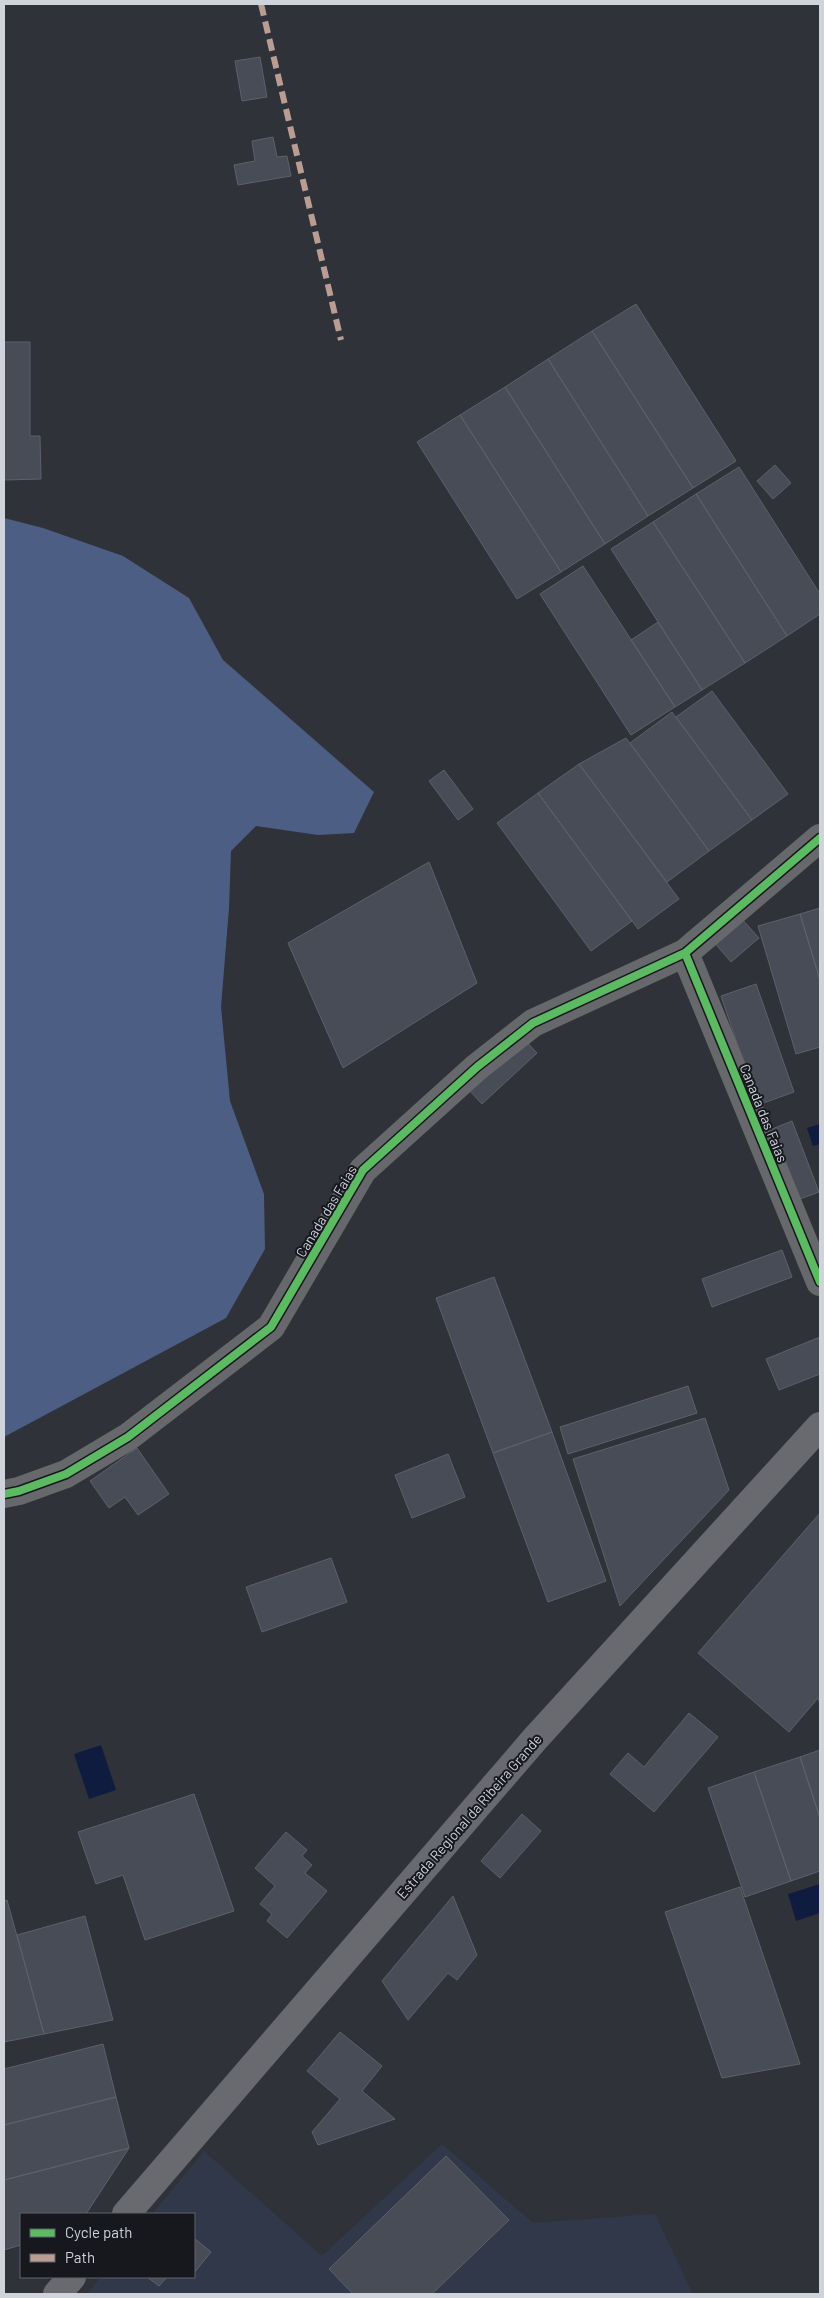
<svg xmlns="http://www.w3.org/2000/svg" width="824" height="2298" viewBox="0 0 824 2298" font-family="Barlow,sans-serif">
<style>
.built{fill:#313849}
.forest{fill:#4d5e85}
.water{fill:#101c3f}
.building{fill:#474c57;stroke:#5e6167}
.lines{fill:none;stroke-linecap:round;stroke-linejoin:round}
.minor{stroke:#66686b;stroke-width:28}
.secondary{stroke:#696a6f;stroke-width:28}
.quiet{stroke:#b99d93;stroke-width:6;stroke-dasharray:12 6;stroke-linecap:butt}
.cycleway-casing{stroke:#16181e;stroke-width:11}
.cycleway{stroke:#5cba63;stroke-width:8}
.labels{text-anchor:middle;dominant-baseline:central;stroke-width:4;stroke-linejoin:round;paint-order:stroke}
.street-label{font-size:14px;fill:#cfd3dc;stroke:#16181e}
</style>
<rect width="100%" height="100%" fill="#2f3239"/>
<path class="built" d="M442 2144 533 2223 655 2214 693 2294H87L101 2277H194V2214H152L204 2151 322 2256Z"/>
<path class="forest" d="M4 518 43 528 123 556 189 598 223 660 374 792 354 833 318 835 256 826 231 851 229 908 221 1007 230 1101 264 1194 265 1249 226 1318 4 1437Z"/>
<path class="water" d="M820 1124V1144L813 1146 807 1128Z
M101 1745 116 1790 89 1799 74 1754Z
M820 1884V1913L796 1921 788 1894Z"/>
<path class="building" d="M260 57 267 97 242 101 235 61Z
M273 137 277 157 287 156 291 176 238 185 234 165 255 161 252 141Z
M636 304 736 461 693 488 592 331Z
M592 331 693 488 648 516 548 359Z
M4 342H30V436H40L41 479 4 480Z
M548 359 648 516 605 544 505 387Z
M505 387 605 544 561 572 460 415Z
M460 415 561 572 517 599 417 442Z
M775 465 791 483 773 499 757 481Z
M739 467 820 594V614L787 636 696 494Z
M696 494 787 636 745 663 653 522Z
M653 522 745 663 702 690 611 549Z
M583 566 675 707 631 735 540 594Z
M658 622 702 690 675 707 631 640Z
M712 691 788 794 752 820 676 717Z
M672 712 752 820 709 851 630 743Z
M626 738 709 851 667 882 579 764Z
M579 764 679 899 638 929 538 793Z
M444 770 473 809 458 820 429 781Z
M538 793 632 921 591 951 497 823Z
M429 862 477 983 343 1068 288 943Z
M820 908V980L800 914Z
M800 914 820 980V1047L796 1054 758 926Z
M740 917 759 938 731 962 713 941Z
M756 984 794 1092 758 1105 721 996Z
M522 1037 537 1053 482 1104 468 1089Z
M792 1121 819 1192 800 1199 772 1129Z
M782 1250 792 1277 712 1307 702 1279Z
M494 1277 552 1432 493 1453 436 1298Z
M820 1337V1374L779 1390 766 1359Z
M688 1386 697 1413 568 1454 560 1427Z
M705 1418 729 1490 620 1606 573 1459Z
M552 1432 606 1581 548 1602 493 1453Z
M137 1448 169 1494 138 1515 125 1497 109 1508 90 1481Z
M448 1454 465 1497 412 1518 395 1475Z
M820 1513V1703L818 1698 789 1732 698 1653Z
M331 1558 347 1602 262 1632 246 1587Z
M689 1713 718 1737 654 1812 610 1774 628 1753 644 1767Z
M820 1750V1818L800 1757Z
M800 1757 820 1818V1871L791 1881 754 1772Z
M754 1772 791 1881 745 1897 708 1788Z
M194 1794 234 1911 145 1940 123 1875 96 1884 78 1832Z
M522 1814 541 1831 500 1878 481 1861Z
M286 1832 307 1850 302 1856 312 1865 305 1873 327 1891 287 1938 267 1921 272 1914 260 1904 275 1886 255 1868Z
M740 1887 800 2064 722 2078 665 1912Z
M453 1896 477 1955 457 1980 448 1973 408 2020 382 1981Z
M7 1900 44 2034 4 2042V1901Z
M85 1916 113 2020 44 2034 17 1935Z
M340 2032 382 2066 362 2091 395 2119 318 2145 312 2132 340 2099 307 2071Z
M103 2044 116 2097 4 2125V2069Z
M116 2097 129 2148 4 2180V2125Z
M129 2148 86 2214H21V2245L4 2250V2180Z
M446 2156 509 2220 432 2294H353L329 2269Z
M194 2238 211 2252 194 2273Z
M147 2277H167L159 2286Z"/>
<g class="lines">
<path class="minor" d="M685 953 820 1282
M4 1494 19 1491 66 1474 128 1437 271 1327 363 1170 477 1067 533 1023 685 953 820 838"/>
<path class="secondary" d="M126 2214 534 1740 820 1426
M57 2294 72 2277"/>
<path class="quiet" d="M261 4 341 340"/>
<g class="cycleway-casing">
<path id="cycleway" d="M685 953 820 1282
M4 1494 19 1491 66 1474 128 1437 271 1327 363 1170 477 1067 533 1023 685 953 820 838"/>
</g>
<use href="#cycleway" class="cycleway"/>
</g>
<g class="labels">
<g class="street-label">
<text transform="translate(764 1113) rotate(68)">Canada das Faias</text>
<text transform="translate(326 1211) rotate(-59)">Canada das Faias</text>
<text transform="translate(469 1816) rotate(-49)">Estrada Regional da Ribeira Grande</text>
</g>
</g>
<rect width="824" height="2298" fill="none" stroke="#cfd3dc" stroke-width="10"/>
<rect x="20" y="2213" width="175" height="65" fill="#16181e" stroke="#60636a"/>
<rect x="30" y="2229" width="25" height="8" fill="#5cba63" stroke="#60636a"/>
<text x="65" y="2238" font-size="15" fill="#cfd3dc">Cycle path</text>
<rect x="30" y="2254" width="25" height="8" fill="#b99d93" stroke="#60636a"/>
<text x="65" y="2263" font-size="15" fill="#cfd3dc">Path</text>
</svg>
